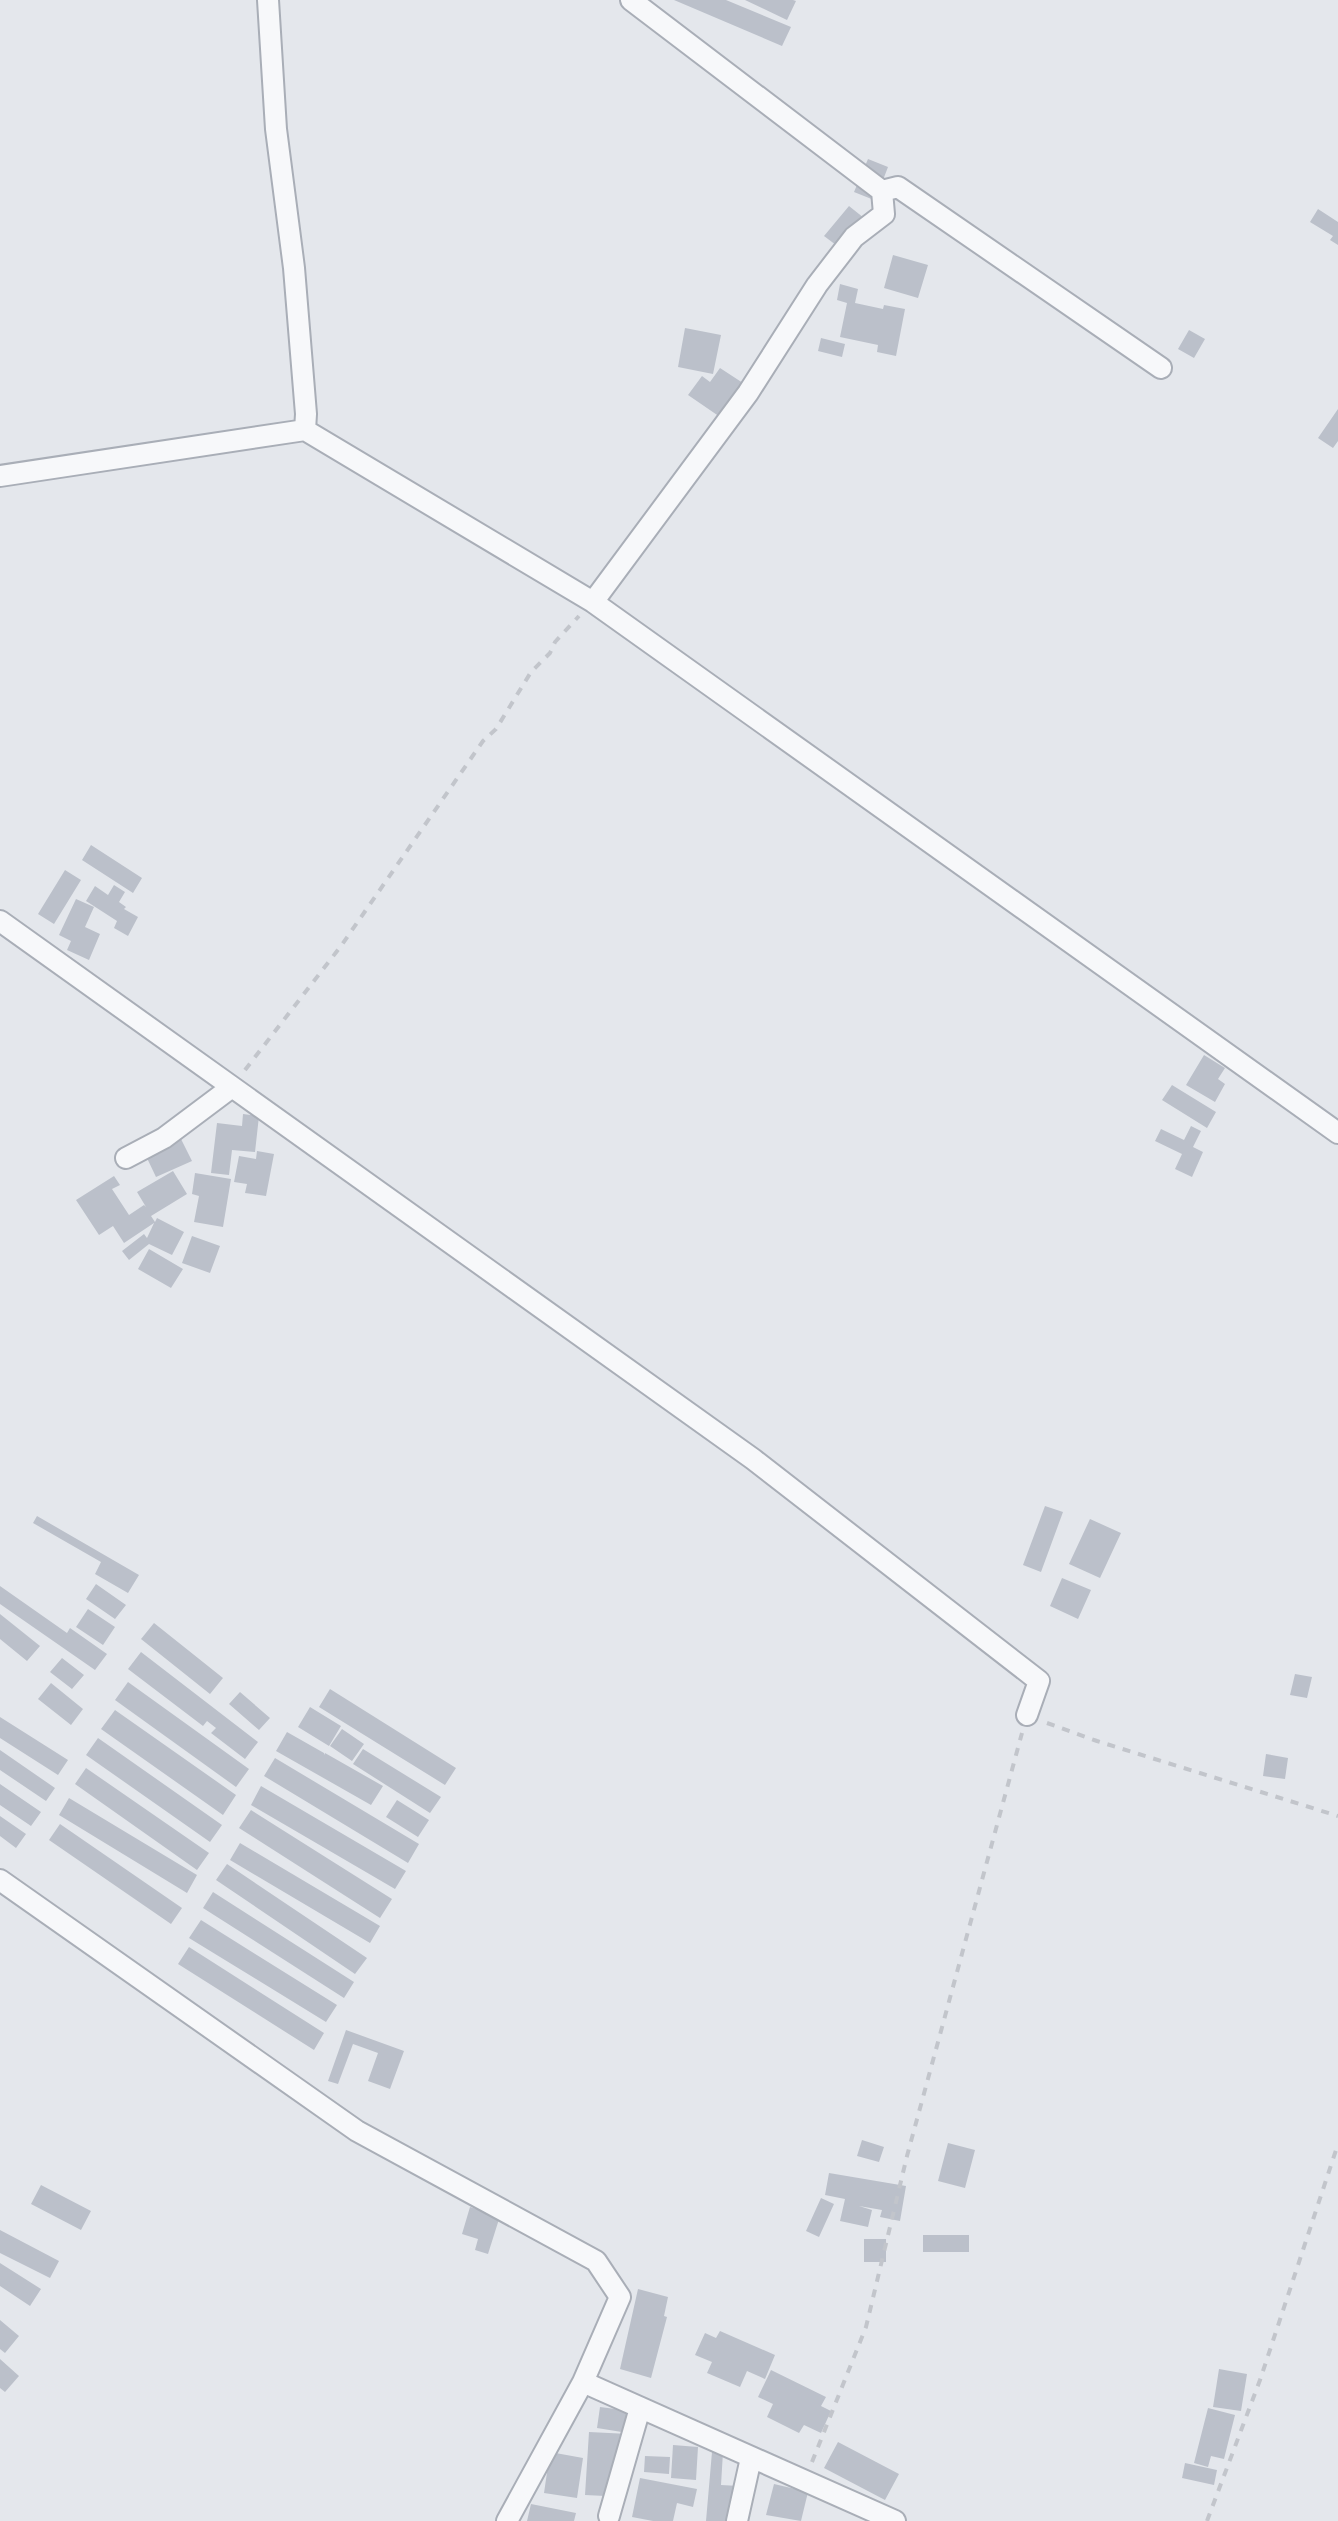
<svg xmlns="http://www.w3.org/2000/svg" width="1338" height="2521" viewBox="0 0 1338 2521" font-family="'Varela Round',sans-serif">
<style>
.building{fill:#bbc0ca}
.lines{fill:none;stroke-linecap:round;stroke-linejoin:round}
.minor-casing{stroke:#a9aeb7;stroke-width:24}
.path{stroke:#c2c5cb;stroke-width:4;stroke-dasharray:8 8;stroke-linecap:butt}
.minor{stroke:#f7f8fa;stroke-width:20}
</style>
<rect width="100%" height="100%" fill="#e4e7ec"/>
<path class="building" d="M674 0H726L791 27 782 46Z
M745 0H793L796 1 787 20Z
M868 159 888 167 883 180 892 184 884 204 854 192Z
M849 206 864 218 840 248 824 236Z
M1318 209 1338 222V245L1330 240 1333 236 1310 222Z
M893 255 928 265 918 298 884 288Z
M840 284 858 289 855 303 883 309 884 305 905 309 896 356 877 352 878 345 840 337 847 303 837 300Z
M685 328 721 335 713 374 678 367Z
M1189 330 1205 339 1194 358 1178 349Z
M821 338 845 344 842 357 818 351Z
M720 368 746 385 723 419 688 395 702 376 710 382Z
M1338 409V441L1333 448 1318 438Z
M91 845 142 878 133 893 82 860Z
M65 870 81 880 54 924 38 914Z
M114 885 125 892 119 902 126 907 124 909 138 917 128 936 114 928 117 921 86 901 95 886 108 895Z
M76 899 94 907 85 927 100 934 89 960 67 950 71 941 59 935Z
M1204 1055 1225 1068 1218 1079 1225 1084 1215 1102 1186 1085Z
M1172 1085 1216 1112 1207 1128 1162 1100Z
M243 1114 259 1116 255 1152 232 1150 229 1175 211 1173 217 1123 242 1126Z
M1191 1126 1201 1131 1193 1147 1203 1152 1192 1177 1175 1169 1182 1154 1155 1141 1161 1129 1184 1140Z
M181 1139 192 1161 156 1177 146 1156Z
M257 1151 274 1154 266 1196 245 1193 247 1184 234 1182 239 1156 256 1159Z
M173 1171 187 1194 151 1216 155 1222 157 1218 184 1232 172 1255 149 1244 129 1260 122 1251 144 1234 147 1238 154 1223 124 1243 113 1226 99 1235 76 1200 114 1176 120 1185 112 1189 129 1215 144 1205 146 1207 137 1192Z
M195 1173 231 1179 223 1227 194 1222 199 1196 192 1194Z
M192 1236 220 1246 210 1273 182 1263Z
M149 1249 183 1269 171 1288 138 1269Z
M1045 1506 1063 1512 1041 1572 1023 1565Z
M37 1516 139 1575 128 1593 95 1574 101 1562 33 1523Z
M1090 1519 1121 1533 1100 1578 1069 1564Z
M1062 1578 1091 1590 1078 1619 1050 1606Z
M96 1584 126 1605 115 1619 86 1599Z
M0 1586 67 1633 70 1628 107 1654 95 1670 0 1604Z
M88 1609 115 1627 103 1645 76 1627Z
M0 1614 40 1646 27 1661 0 1639Z
M154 1623 223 1678 210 1694 141 1639Z
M141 1652 258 1742 245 1759 211 1733 216 1728 207 1721 203 1726 128 1669Z
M62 1658 84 1675 72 1689 50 1672Z
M1295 1674 1312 1677 1307 1698 1290 1695Z
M128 1682 249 1769 236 1787 115 1700Z
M51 1683 83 1709 71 1725 38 1699Z
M330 1689 456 1768 445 1785 319 1707Z
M240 1692 270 1718 259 1730 229 1704Z
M310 1707 341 1726 329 1746 298 1727Z
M115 1710 236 1795 223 1815 101 1729Z
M0 1717 68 1760 58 1775 0 1738Z
M342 1729 364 1744 352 1761 330 1746Z
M287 1732 324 1753V1755L325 1753 383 1786 371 1805 276 1751Z
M98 1738 222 1825 210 1842 86 1755Z
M363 1749 441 1797 430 1813 353 1764Z
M0 1750 55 1788 46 1801 0 1770Z
M1266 1754 1288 1758 1285 1779 1263 1776Z
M275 1758 419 1844 408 1863 264 1776Z
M86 1768 209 1853 197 1870 75 1784Z
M0 1784 41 1812 31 1826 0 1805Z
M261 1786 406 1871 395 1889 251 1805Z
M69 1798 197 1875 187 1893 59 1815Z
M397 1800 429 1820 418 1837 386 1817Z
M251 1810 392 1899 380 1918 239 1828Z
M0 1816 26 1834 16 1848 0 1836Z
M60 1824 182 1908 171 1924 49 1840Z
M240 1843 380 1926 370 1943 230 1860Z
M227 1864 367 1958 355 1974 216 1880Z
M213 1892 354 1982 344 1998 203 1908Z
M201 1920 337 2005 326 2022 189 1938Z
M189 1947 324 2033 314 2050 178 1964Z
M346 2030 404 2051 390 2089 368 2081 378 2053 353 2044 338 2084 328 2081Z
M862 2140 884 2147 879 2162 857 2156Z
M948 2143 975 2150 965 2188 938 2181Z
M829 2173 906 2186 900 2221 880 2217 882 2210 859 2206 872 2210 868 2227 840 2221 845 2199 825 2195Z
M41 2185 91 2211 81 2230 31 2204Z
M821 2198 834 2204 819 2237 806 2231Z
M470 2207 500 2216 488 2254 475 2250 478 2239 462 2234Z
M0 2230 59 2261 50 2278 0 2253Z
M923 2235H969V2252H923Z
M864 2239H886V2262H864Z
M0 2263 41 2289 30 2306 0 2286Z
M638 2289 668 2297 664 2316 667 2317 651 2378 620 2369Z
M0 2320 19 2336 5 2353 0 2349Z
M720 2331 775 2355 765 2379 747 2371 740 2387 707 2373 712 2362 695 2355 705 2333 716 2338Z
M0 2359 19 2376 5 2392 0 2388Z
M1219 2369 1247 2374 1241 2411 1213 2407Z
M771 2370 826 2397 821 2406 831 2411 821 2433 804 2425 799 2433 767 2417 773 2404 758 2397Z
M600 2407 631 2411 628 2433 597 2428Z
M1208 2408 1235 2415 1224 2459 1211 2456 1208 2467 1194 2463Z
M589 2432 629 2434 626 2497 585 2495Z
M838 2442 899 2474 885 2500 824 2468Z
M673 2445 698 2447 696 2480 671 2478Z
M550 2452 583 2458 577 2498 544 2493Z
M712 2452H723L721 2485 739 2486 736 2521H706Z
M645 2456 670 2457 669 2474 644 2472Z
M1185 2463 1217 2470 1214 2485 1182 2478Z
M640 2478 697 2489 693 2507 677 2503 673 2521H653L632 2517Z
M774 2484 808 2492 801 2521 766 2515Z
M531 2504 576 2513 574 2521H527Z"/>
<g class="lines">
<g class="minor-casing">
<path id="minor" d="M268 0 276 129 294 268 306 414 305 430
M882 191 898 187 1161 368
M0 476 305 430 593 602 1338 1133
M593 602 748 393 817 285 854 237 884 214 882 191 631 0
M0 921 753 1459 1039 1681 1027 1715
M126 1158 164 1138 232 1087
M0 1880 357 2131 596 2261 620 2297 583 2382 895 2521
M609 2516 640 2408
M507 2521 583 2382
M737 2521 751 2458"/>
</g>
<path class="path" d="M245 1070 341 946 483 741 496 729 531 672 550 653 555 642 579 616
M1047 1723 1097 1741 1338 1816
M812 2462 866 2327 907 2156 1022 1733
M1207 2521 1260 2380 1338 2144"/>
<use href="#minor" class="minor"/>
</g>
</svg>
